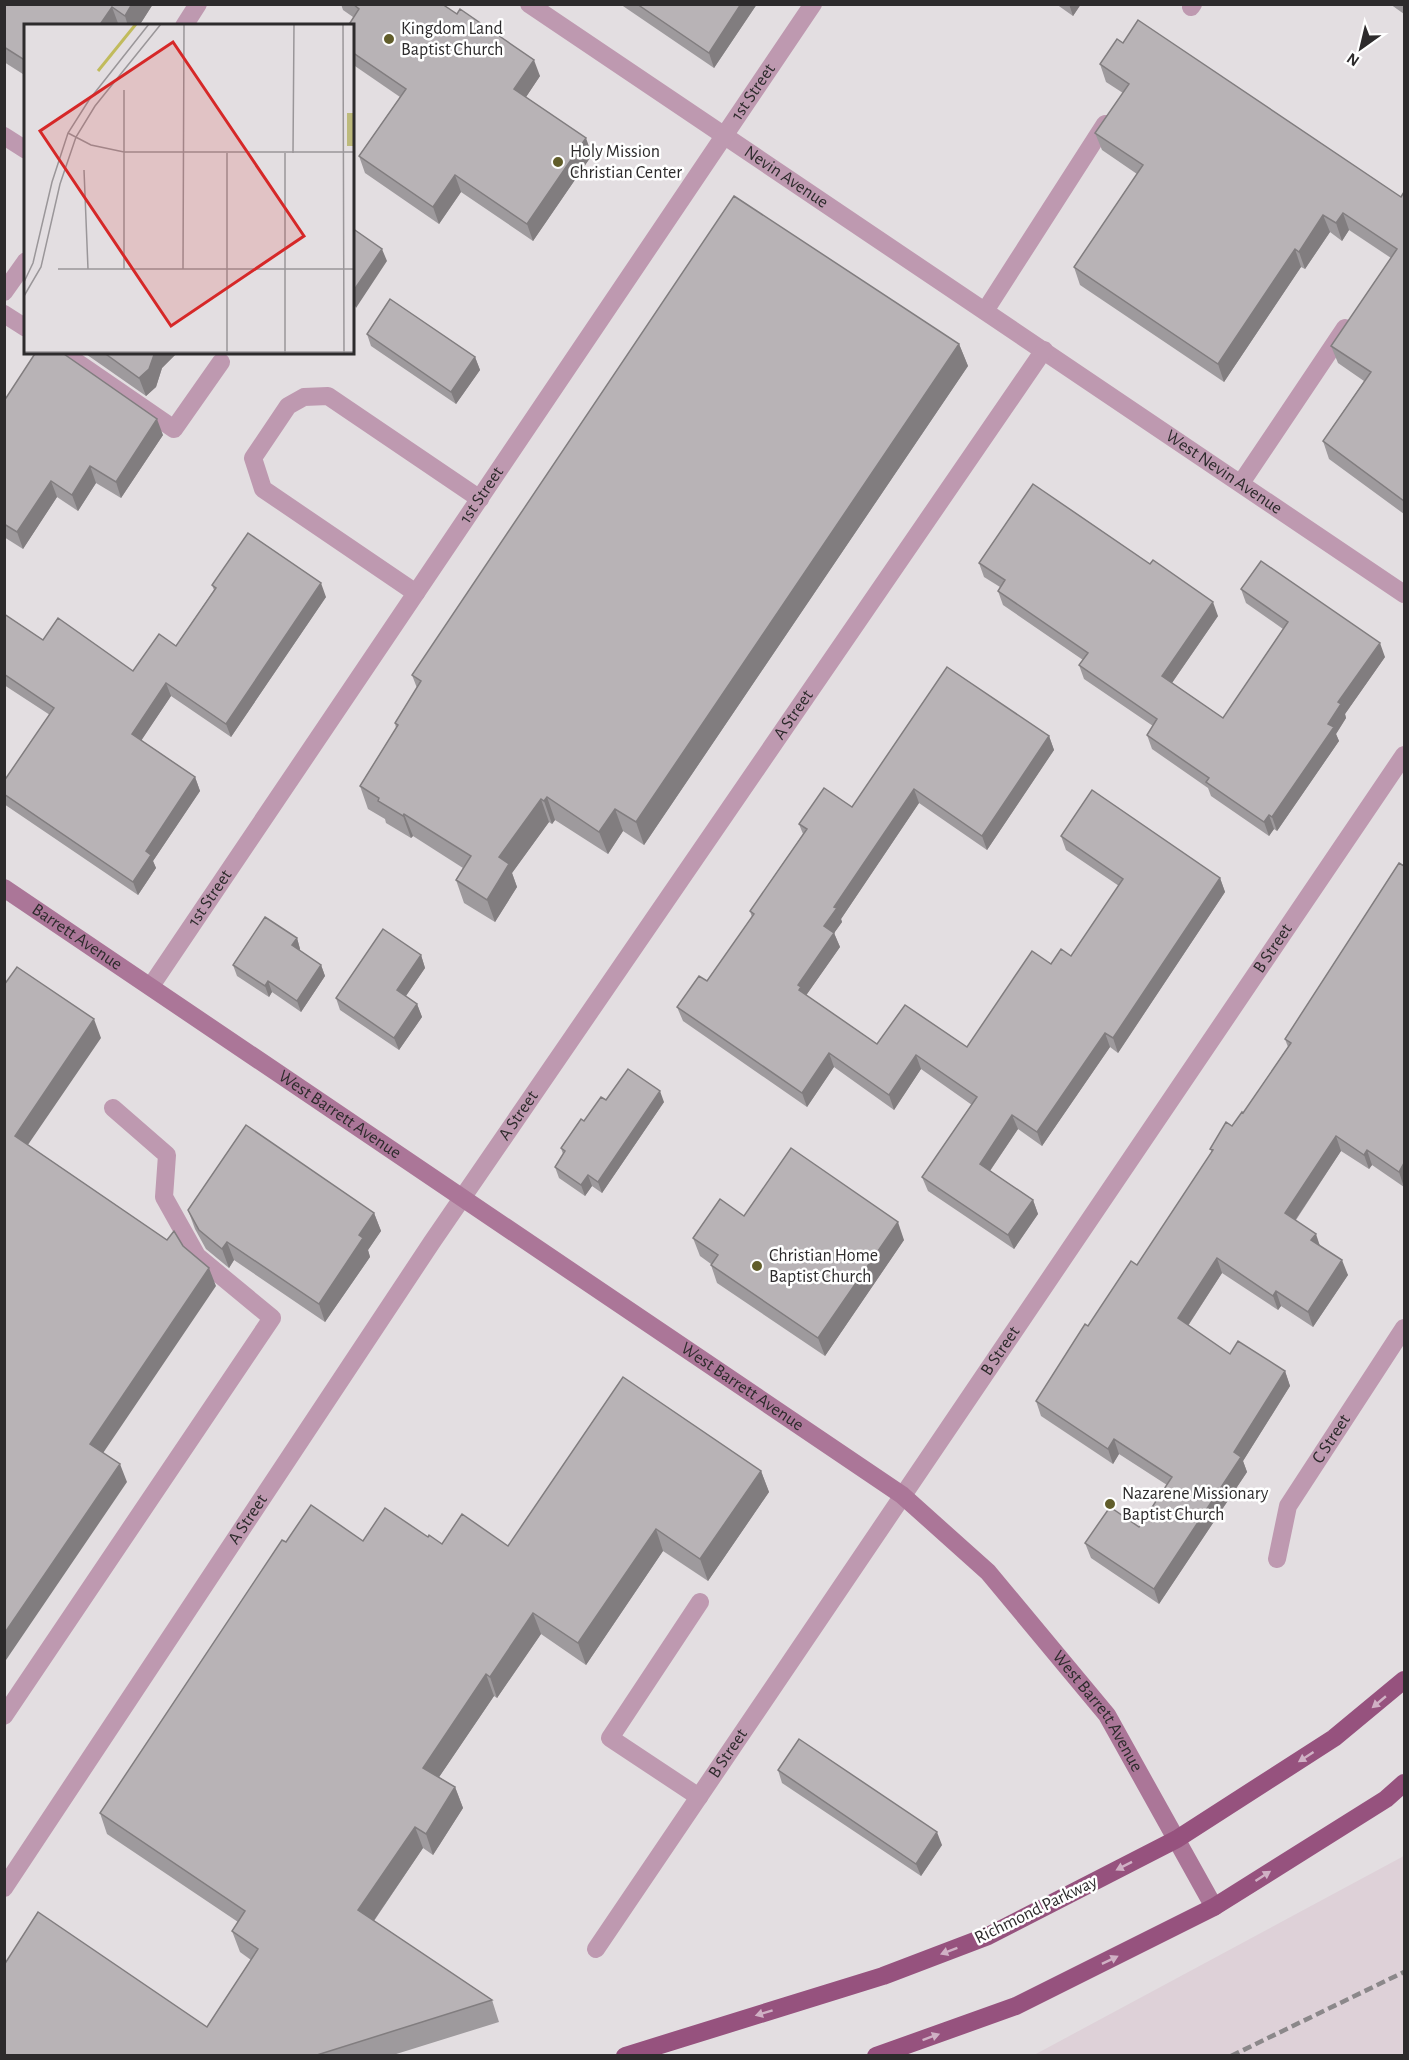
<svg xmlns="http://www.w3.org/2000/svg" width="1409" height="2060" viewBox="0 0 1409 2060" font-family="'Alegreya Sans',sans-serif">
<style>
.built{fill:#ded1d8}
.lines{fill:none;stroke-linecap:round;stroke-linejoin:round}
.service{stroke:#be99b0;stroke-width:18}
.minor{stroke:#be99b0;stroke-width:18}
.secondary{stroke:#ab7698;stroke-width:18}
.trunk{stroke:#96527e;stroke-width:18}
.rail{stroke:#8b888a;stroke-width:4.5;stroke-dasharray:9 4.5;stroke-linecap:butt}
.wall{fill:#9e9a9d}
.shaded-wall{fill:#817d7f}
.building{fill:#b8b3b6;stroke:#817d7f;stroke-width:1.5}
.oneway{fill:#d0b1c5}
.poi-dot{fill:#615d2a;stroke:#fff;stroke-width:2}
.labels{text-anchor:middle;dominant-baseline:central;stroke-width:5;stroke-linejoin:round;paint-order:stroke}
.poi-label{font-size:18px;fill:#2d2b2c;stroke:#fff;text-anchor:start}
.street-label{font-size:18px;fill:#2d2b2c;stroke:#fff}
.inset-river{fill:none;stroke:#c1bb5c;stroke-width:3}
.inset-road{fill:none;stroke:#9a9699;stroke-width:1.5}
.view{fill:#d62828;fill-opacity:0.15;stroke:#d62828;stroke-width:3}
.inset-edge{fill:none;stroke:#2d2b2c;stroke-width:3}
</style>
<rect width="100%" height="100%" fill="#e3dee1"/>
<path class="built" d="M1404 1855V2055H1034L1402 1857Z"/>
<g class="lines">
<path class="service" d="M1191 7 1193 4
M4 136 26 150
M985 311 1105 124
M4 314 26 328
M62 352 174 429 221 362
M1241 483 1345 328
M416 593 263 489 253 458 288 406 304 397 328 396 480 499
M4 1716 272 1318 197 1256 164 1197 167 1155 113 1108
M699 1797 610 1738 700 1602"/>
<g class="minor">
<path id="s1" d="M529 4 1404 594"/>
<path d="M184 26 198 4"/>
<path d="M4 292 26 261"/>
<path id="s2" d="M151 986 813 4"/>
<path id="s3" d="M1277 1559 1288 1506 1404 1328"/>
<path id="s4" d="M4 1888 432 1242 1044 350"/>
<path id="s5" d="M596 1949 1404 755"/>
</g>
<path class="secondary" id="s6" d="M4 888 902 1495 988 1572 1107 1715 1214 1907"/>
<path class="trunk" d="M625 2056 883 1976 988 1936 1177 1839 1334 1738 1404 1680
M876 2056 1016 2006 1214 1907 1386 1799 1404 1783"/>
<path class="rail" d="M1231 2056 1404 1972"/>
</g>
<path class="wall" d="M4 4H153L139 26H26V76L4 62Z
M341 4H442L540 76 526 97 592 155 533 241 461 192 439 224 365 173 359 156 400 97 352 64V26L353 17 343 10Z
M620 4H757L714 68Z
M1056 4H1081L1073 16Z
M1390 4H1404V14Z
M1123 43 1401 197 1404 192V514L1329 459 1323 441 1364 381 1338 363 1331 346 1391 258 1349 230 1342 241 1330 232 1305 269 1301 267 1224 382 1080 285 1074 267 1137 174 1102 150 1095 133 1123 93 1106 82 1100 64Z
M367 334 475 357 480 370 456 404 371 346Z
M959 344 968 366 644 845 623 831 608 854 555 820 552 824 549 822 512 873 517 887 495 922 464 903 456 880 463 868 413 836 411 838 386 823 385 819 368 809 360 786 396 728 395 723 417 688 412 675Z
M83 352H178L162 368 156 387 146 396Z
M4 401 163 435 121 498 96 483 78 511 57 497 23 549 4 537Z
M979 563 1218 616 1172 683 1223 718 1283 629 1246 603 1241 589 1385 657 1345 714 1346 718 1336 734 1339 741 1277 831 1274 829 1269 836 1211 796 1208 788 1152 749 1147 735 1153 726 1084 679 1079 665 1083 660 1003 605 998 591 1000 587 984 577Z
M212 585 326 597 231 737 171 696 141 740 195 777 200 791 153 861 156 868 138 895 4 804V781L50 715 4 685V614L43 640 133 671 176 646 214 590Z
M1049 736 1054 750 987 850 919 803 841 919 842 922 834 933 840 947 806 995 877 1044 967 1047 1051 964 1071 956 1119 886 1066 850 1061 836 1220 878 1225 892 1118 1053 1110 1047 1042 1146 1018 1129 990 1171 1033 1200 1038 1214 1014 1249 928 1191 922 1177 972 1105 921 1069 894 1110 834 1067 807 1107 683 1021 677 1007 707 981 752 917 750 911 803 834 799 824 852 807Z
M1399 863 1404 1187 1372 1165 1369 1169 1341 1151 1296 1220 1348 1275 1313 1327 1281 1306 1278 1310 1222 1273 1188 1326 1230 1354 1285 1371 1290 1386 1243 1461 1247 1472 1159 1604 1091 1558 1085 1543 1139 1527 1167 1485 1119 1454 1113 1464 1041 1416 1036 1401 1088 1326 1137 1265 1212 1152 1210 1149 1232 1126 1243 1113 1288 1047 1285 1039Z
M297 938 300 949 299 950 321 965 325 976 301 1012 272 992 269 997 237 976 233 965Z
M421 955 425 968 406 996 417 1004 422 1017 399 1050 340 1010 336 998Z
M606 1100 664 1102 602 1193 592 1186 585 1196 559 1178 555 1167 563 1154 561 1148 584 1121Z
M188 1210 374 1213 381 1231 368 1250 370 1257 325 1322 234 1260 229 1268 206 1249 195 1229Z
M744 1216 904 1240 825 1356 717 1283 711 1265V1264L700 1256 693 1238Z
M761 1471 769 1492 708 1581 663 1551 586 1665 541 1634 497 1698 494 1696 439 1777 455 1787 463 1808 433 1855 423 1848 374 1921 492 2000 499 2022 393 2055H4L207 2027 251 1960 240 1952 232 1931 238 1922 107 1834 100 1813 286 1542 363 1541 428 1537 442 1544 508 1546Z
M778 1770 942 1845 921 1876 782 1783Z"/>
<path class="shaded-wall" d="M132 4H153L139 26H128L125 16Z
M741 4H757L714 68 709 53Z
M1069 4H1081L1073 16Z
M112 7 119 26H99Z
M534 60 540 76 520 106 514 89Z
M586 138 592 155 533 241 527 224Z
M455 175 461 192 439 224 433 207Z
M1343 213 1349 230 1342 241 1336 223Z
M1323 215 1330 232 1305 269 1299 252Z
M382 249 387 261 356 308 352 299V293Z
M1295 249 1301 267 1224 382 1218 364Z
M959 344 968 366 644 845 636 822Z
M155 352H178L162 368 156 387 146 396 139 378Z
M475 357 480 370 456 404 451 392Z
M157 419 163 435 121 498 116 482Z
M90 466 96 483 78 511 72 495Z
M51 481 57 497 23 549 17 532Z
M321 583 326 597 231 737 226 724Z
M1213 602 1218 616 1167 690 1162 676Z
M1380 643 1385 657 1345 714 1346 718 1336 734 1339 741 1277 831 1272 817 1328 724 1338 702Z
M166 683 171 696 137 747 132 734Z
M1049 736 1054 750 987 850 982 836Z
M195 777 200 791 153 861 156 868 138 895 133 882 146 851Z
M914 789 919 803 841 919 842 922 832 936 834 933 840 947 805 997 804 1004 798 985 824 926 834 907Z
M547 797 555 820 552 824 544 801Z
M541 799 549 822 512 873 517 887 495 922 487 900 499 857Z
M615 809 623 831 608 854 599 832Z
M404 814 413 836 411 838 403 816Z
M1269 815 1274 829 1269 836 1264 822Z
M1220 878 1225 892 1118 1053 1113 1038Z
M297 938 300 949 296 956 292 945Z
M421 955 425 968 401 1003 397 990Z
M321 965 325 976 301 1012 297 1001Z
M268 981 272 992 269 997 265 986Z
M417 1004 422 1017 399 1050 394 1038Z
M94 1019 101 1038 21 1155 15 1136Z
M1105 1033 1110 1047 1042 1146 1037 1132Z
M829 1053 834 1067 807 1107 802 1093Z
M916 1055 921 1069 894 1110 889 1095Z
M660 1091 664 1102 602 1193 598 1182Z
M1012 1115 1018 1129 985 1178 980 1164Z
M1336 1136 1341 1151 1290 1228 1285 1213Z
M1367 1150 1372 1165 1369 1169 1364 1155Z
M1404 1163V1187L1399 1172Z
M588 1175 592 1186 585 1196 581 1185Z
M1033 1200 1038 1214 1014 1249 1008 1235Z
M374 1213 381 1231 368 1250 370 1257 325 1322 319 1304 359 1235Z
M898 1222 904 1240 825 1356 818 1338Z
M1316 1234 1321 1249 1311 1240Z
M227 1242 234 1260 229 1268 222 1249Z
M1217 1258 1222 1273 1183 1333 1178 1318Z
M1342 1260 1348 1275 1313 1327 1308 1312Z
M209 1268 216 1286 97 1462 90 1444Z
M1276 1291 1281 1306 1278 1310 1273 1296Z
M1285 1371 1290 1386 1243 1461 1247 1472 1159 1604 1154 1589 1234 1452Z
M1114 1439 1119 1454 1113 1464 1108 1449Z
M120 1464 127 1482 4 1663V1634Z
M761 1471 769 1492 708 1581 700 1559Z
M656 1529 663 1551 586 1665 578 1643Z
M533 1613 541 1634 497 1698 490 1677Z
M486 1674 494 1696 431 1789 423 1768Z
M455 1787 463 1808 433 1855 426 1834Z
M415 1827 423 1848 366 1932 358 1910Z
M937 1832 942 1845 921 1876 916 1864Z"/>
<path class="building" d="M4 4H132L125 16 112 7 99 26H26V61L4 47Z
M353 4H442L457 14 460 9 534 60 514 89 586 138 527 224 455 175 433 207 359 156 406 89 352 52V26H348L359 9Z
M637 4H741L709 53Z
M1138 20 1401 197 1404 192V501L1323 441 1371 372 1331 346 1397 249 1343 213 1336 223 1323 215 1299 252 1295 249 1218 364 1074 267 1143 165 1095 133 1129 84 1100 64 1117 39 1123 43Z
M734 196 959 344 636 822 615 809 599 832 547 797 544 801 541 799 499 857 509 864 487 900 456 880 471 856 404 814 403 816 378 801 379 798 360 786 398 725 395 723 421 681 412 675Z
M352 228 382 249 352 293Z
M390 299 475 357 451 392 367 334Z
M36 352H61L157 419 116 482 90 466 72 495 51 481 17 532 4 524V401Z
M103 352H155L149 369 139 378Z
M1033 484 1150 564 1153 560 1213 602 1162 676 1223 718 1288 622 1241 589 1261 561 1380 643 1338 702 1341 704 1328 724 1334 727 1272 817 1269 815 1264 822 1206 782 1209 778 1147 735 1157 719 1079 665 1088 653 998 591 1005 580 979 563Z
M248 533 321 583 226 724 166 683 132 734 195 777 146 851 151 855 133 882 4 794V781L54 708 4 674V614L43 640 58 618 133 671 159 634 176 646 216 588 212 585Z
M947 667 1049 736 982 836 914 789 834 907 837 908 824 926 834 933 798 985 801 987 799 990 877 1044 905 1005 967 1047 1032 951 1051 964 1061 949 1071 956 1123 879 1061 836 1092 790 1220 878 1113 1038 1105 1033 1037 1132 1012 1115 980 1164 1033 1200 1008 1235 922 1177 977 1097 916 1055 889 1095 829 1053 802 1093 677 1007 699 976 707 981 754 914 750 911 807 829 799 824 824 788 852 807Z
M1399 863 1404 866V1163L1399 1172 1367 1150 1364 1155 1336 1136 1285 1213 1316 1234 1311 1240 1342 1260 1308 1312 1276 1291 1273 1296 1217 1258 1178 1318 1230 1354 1238 1341 1285 1371 1234 1452 1241 1457 1154 1589 1085 1543 1110 1507 1139 1527 1172 1477 1114 1439 1108 1449 1036 1401 1085 1324 1088 1326 1131 1261 1137 1265 1213 1150 1210 1149 1226 1122 1232 1126 1242 1112 1243 1113 1291 1043 1285 1039Z
M265 917 297 938 292 945 321 965 297 1001 268 981 265 986 233 965Z
M383 929 421 955 397 990 417 1004 394 1038 336 998Z
M17 967 94 1019 15 1136 167 1240 174 1231 183 1246 209 1268 90 1444 120 1464 4 1634V985Z
M628 1069 660 1091 598 1182 588 1175 581 1185 555 1167 565 1151 561 1148 581 1119 584 1121 601 1097 606 1100Z
M246 1125 374 1213 359 1235 363 1238 319 1304 227 1242 222 1249 199 1230 188 1210Z
M791 1148 898 1222 818 1338 711 1265 718 1255 693 1238 720 1199 744 1216Z
M623 1377 761 1471 700 1559 656 1529 578 1643 533 1613 490 1677 486 1674 423 1768 455 1787 426 1834 415 1827 358 1910 492 2000 317 2055H4V1965L38 1912 207 2027 258 1949 232 1931 245 1911 100 1813 282 1540 286 1542 311 1505 363 1541 385 1508 428 1537 429 1535 442 1544 462 1514 508 1546Z
M799 1739 937 1832 916 1864 778 1770Z"/>
<defs><path id="oneway-solid" d="M-6-.8H1V-3.2L6.5 0L1 3.2V.8H-6Z" transform="scale(1.5)"/></defs>
<g class="oneway">
<use href="#oneway-solid" transform="translate(1379 1702) rotate(140)"/>
<use href="#oneway-solid" transform="translate(1306 1757) rotate(147)"/>
<use href="#oneway-solid" transform="translate(1124 1866) rotate(153)"/>
<use href="#oneway-solid" transform="translate(1263 1876) rotate(-33)"/>
<use href="#oneway-solid" transform="translate(949 1951) rotate(159)"/>
<use href="#oneway-solid" transform="translate(1110 1960) rotate(-26)"/>
<use href="#oneway-solid" transform="translate(764 2013) rotate(163)"/>
<use href="#oneway-solid" transform="translate(931 2037) rotate(-20)"/>
</g>
<g class="poi-dot">
<circle cx="389" cy="39" r="6"/>
<circle cx="558" cy="162" r="6"/>
<circle cx="757" cy="1266" r="6"/>
<circle cx="1110" cy="1504" r="6"/>
</g>
<g class="labels">
<g class="poi-label">
<text x="401" y="29">Kingdom Land<tspan x="401" dy="21">Baptist Church</tspan></text>
<text x="570" y="152">Holy Mission<tspan x="570" dy="21">Christian Center</tspan></text>
<text x="769" y="1256">Christian Home<tspan x="769" dy="21">Baptist Church</tspan></text>
<text x="1122" y="1494">Nazarene Missionary<tspan x="1122" dy="21">Baptist Church</tspan></text>
</g>
<g class="street-label">
<text stroke="none"><textPath href="#s2" startOffset="1078">1st Street</textPath></text>
<text stroke="none"><textPath href="#s1" startOffset="310">Nevin Avenue</textPath></text>
<text stroke="none"><textPath href="#s1" startOffset="838">West Nevin Avenue</textPath></text>
<text stroke="none"><textPath href="#s2" startOffset="592">1st Street</textPath></text>
<text stroke="none"><textPath href="#s4" startOffset="1414">A Street</textPath></text>
<text stroke="none"><textPath href="#s2" startOffset="106">1st Street</textPath></text>
<text stroke="none"><textPath href="#s6" startOffset="88">Barrett Avenue</textPath></text>
<text stroke="none"><textPath href="#s5" startOffset="1208">B Street</textPath></text>
<text stroke="none"><textPath href="#s6" startOffset="405">West Barrett Avenue</textPath></text>
<text stroke="none"><textPath href="#s4" startOffset="928">A Street</textPath></text>
<text stroke="none"><textPath href="#s5" startOffset="722">B Street</textPath></text>
<text stroke="none"><textPath href="#s6" startOffset="891">West Barrett Avenue</textPath></text>
<text stroke="none"><textPath href="#s3" startOffset="134">C Street</textPath></text>
<text stroke="none"><textPath href="#s4" startOffset="442">A Street</textPath></text>
<text stroke="none"><textPath href="#s6" startOffset="1377">West Barrett Avenue</textPath></text>
<text stroke="none"><textPath href="#s5" startOffset="236">B Street</textPath></text>
<text transform="translate(1036 1910) rotate(-26)">Richmond Parkway</text>
</g>
</g>
<g transform="translate(24 24)">
<rect width="330" height="330" fill="#e3dee1"/>
<path d="M323 89H330V122H323Z" fill="#bdba7c"/>
<path class="inset-river" d="M74 47 112 0"/>
<path class="inset-road" d="M319 0 320 330M44 109 67 121 100 128H330M203 129V330M261 129V330M269 129 270 0M60 146 64 245M34 245H330M100 245V66M159 245 160 0M0 258 9 239 28 158 44 109 65 76 125 0M0 272 17 243 36 160 52 113 71 82 137 0M0 328H330"/>
<path class="view" d="M149 18 280 212 147 302 16 107Z"/>
<rect width="330" height="330" class="inset-edge"/>
</g>
<rect width="1409" height="2060" fill="none" stroke="#2d2b2c" stroke-width="12"/>
<g transform="translate(1361 48) rotate(214)" stroke="#ffffff" stroke-width="4.5" paint-order="stroke">
<path d="M0-4.5L10 22L0 15L-10 22Z" fill="#2d2b2c"/>
<text y="-9" font-size="16" font-weight="bold" text-anchor="middle" fill="#2d2b2c">N</text>
</g>
</svg>
